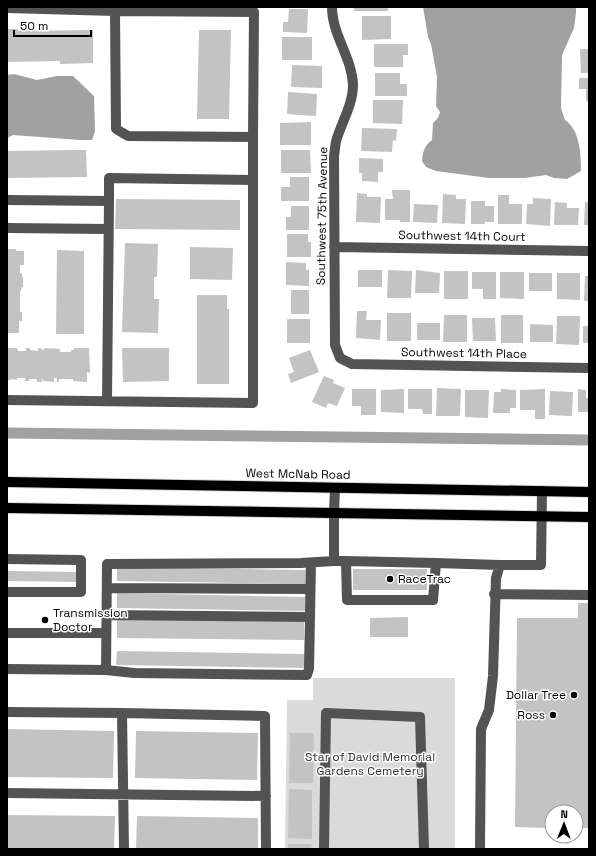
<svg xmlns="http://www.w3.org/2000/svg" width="596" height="856" viewBox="0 0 596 856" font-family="'Space Grotesk',sans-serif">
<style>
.green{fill:#dadada}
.water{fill:#a1a1a1}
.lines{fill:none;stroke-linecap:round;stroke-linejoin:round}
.canal{stroke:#a1a1a1;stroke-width:11}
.building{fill:#c3c3c3}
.major-casing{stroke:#dbdbdb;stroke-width:12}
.minor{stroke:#535353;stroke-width:10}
.major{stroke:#000;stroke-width:10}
.poi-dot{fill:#000;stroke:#fff;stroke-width:1.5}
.labels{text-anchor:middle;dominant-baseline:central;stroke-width:3;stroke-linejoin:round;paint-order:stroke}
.street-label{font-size:12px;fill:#000;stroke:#fff}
.poi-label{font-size:12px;fill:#000;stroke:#fff;text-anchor:start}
.park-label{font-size:12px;fill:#313131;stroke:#fff}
</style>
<rect width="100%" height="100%" fill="#fff"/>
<path class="green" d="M313 678H455V849H285L287 700H313Z"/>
<path class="water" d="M423 7H576V13L574 28 562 55 561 108 565 120C580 130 581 154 581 171L567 179 554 178 546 175 525 178H489L436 171 426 167 422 161C423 152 424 146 432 140L433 123 438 118 440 112 436 106 437 77 431 44 428 37Z
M14 74 37 80 57 76H73L94 96 95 131 92 140H80L13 135 7 138V75Z"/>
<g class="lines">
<path class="canal" d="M7 433 589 440"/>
</g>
<path class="building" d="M354 7H388V11H354Z
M289 9H308L307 33 283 32V22H288Z
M362 16H391V39L362 40Z
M7 29H18V31L93 30V63L60 64V61L7 62Z
M199 30H231L229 119H197Z
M282 37H312V60H282Z
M374 44H408V55H403V67H374Z
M580 49H589V73H581Z
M292 65 322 66V88L291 87Z
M375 73H400V84H407V96H375Z
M579 78H589V101H586V89H579Z
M288 92 317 94 316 116 287 114Z
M373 100H403L402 124 373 123Z
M311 122V145H280V123Z
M362 128 397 129 396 141 393 140 392 152 361 151Z
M73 150H86L87 177 7 178V151Z
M281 150H310L311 173H281Z
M359 158 383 159V172H378V182L362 181V173H359Z
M290 177H309V201H281V187H290Z
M392 190H410V222H400V220H385V199H393Z
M357 193 367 194V197H381L380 223 356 222Z
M443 194 456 195V199H466L465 224 442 223Z
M498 195H509V204H522V224H498Z
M533 198 551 199 550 226 526 224 527 204H533Z
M116 199 240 200V230L115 229Z
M471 201H485V206H494V222H485V224H471Z
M555 202 567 203V208H579L578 225H554Z
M585 202H589V225H584Z
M414 204 438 205 437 223 413 222Z
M291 206H309V230H286V217H291Z
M287 234H308V242H311V257H287Z
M125 243 158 244 157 277H154V299H159L158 333 122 332Z
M190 247 233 248 232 280 190 279Z
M7 249H16V251H24V265H20V273H22V277H23V287H22L21 291H20V312H22V321H19V333H7Z
M57 250 84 251V334H56Z
M286 262 306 263V270H309V286L286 285Z
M358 270H382V287H358Z
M388 270 412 271 411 298H387Z
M416 270 440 273 439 293H415Z
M444 271H468V299H444Z
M472 272H496V299H483V289H472Z
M500 272H524V299L500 298Z
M529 273H552V291H529Z
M557 273H580V300L557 299Z
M585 276H589V301H584Z
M291 290H309V314H291Z
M197 295H227V309H229V384H197Z
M357 311H367L366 320H381L380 340 356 338Z
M387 313H411V341H387Z
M444 315H467V342H443Z
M501 315H523V343H501Z
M557 316H580L579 345 556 344Z
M472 318H495L496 341H473Z
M287 319H310V343H287Z
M417 323H440V340H417Z
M530 324 553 325V342H530Z
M583 326H589V343H583Z
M7 348H17L18 351H26V348H30V350L38 351V348H41V349L44 350V348L60 349V352H71V350H74V348H89L90 373 87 372V382L73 381V379H59V382H57V378H54V382L43 381 42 378V382H37V379H29V381H25V378H17V380L11 379V380H7Z
M122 348H169V381L123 382Z
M310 350 319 372 291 383 288 374 294 372 289 358Z
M324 376 334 380 333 383 345 388 337 406 328 403 326 408 312 402Z
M437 388 461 389 460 416H436Z
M352 389H376V415H361V406H352Z
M404 389V413L381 412V390Z
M408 389H432V414H423L422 409H408Z
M501 389 516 390V408H510V413H493L494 392H501Z
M545 389V419H535V410H520V390Z
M578 389 586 390V398H589V412H578Z
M465 390H489L488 418 465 417Z
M550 391 573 392 572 416 549 415Z
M117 567 306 570V584L117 581Z
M353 569H427V590H353Z
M7 571 79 572V582L7 581Z
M117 593 306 597V611L117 608Z
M578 603H589V828H576V812H552V828L515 827 517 618H578Z
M408 617V637H370V618Z
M117 619 304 622V640L117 638Z
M117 651 306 654 305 668 116 665Z
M7 729 114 731 113 778 7 777Z
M136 731 258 733 257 780 135 778Z
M290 733H314L313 783H289Z
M289 789 312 790V839L288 838Z
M7 815 115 816 114 849H7Z
M137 816 258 818V849H136Z
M288 844H312L311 849H288Z"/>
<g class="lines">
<g class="major-casing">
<path id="major" d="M7 482 589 492
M7 508 589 517"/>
</g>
<path class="minor" d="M332 7C332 35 352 57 353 85 353 103 343 120 337 138 335 144 335 150 334 156L335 345 340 358 352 364 589 368
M7 8 115 11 116 129 128 136 253 137 254 12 115 11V7
M7 200 109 201 107 401
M109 201V178L253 180
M7 228 108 229
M334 247 589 251
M7 400 253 403V137
M335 488 334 513V561H346L436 563 433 600H347L346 561
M7 559 81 560V592H7
M436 563 500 565
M107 588 310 589
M494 594 589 595
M106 615 309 617
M7 633H106
M7 669 106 670 107 564 301 563 334 561
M106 670 134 673 307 675 309 669 311 563
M7 712 122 713
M7 793 266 796
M124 849 122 713 265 716 266 849
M324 849 326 713 420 717 424 849
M480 849 481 729 489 710 493 676 496 578 500 565H541L542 491"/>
<use href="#major" class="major"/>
</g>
<g class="poi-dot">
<circle cx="390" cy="579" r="4"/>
<circle cx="45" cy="620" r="4"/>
<circle cx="574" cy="695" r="4"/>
<circle cx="553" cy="715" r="4"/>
</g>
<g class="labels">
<g class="street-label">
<text transform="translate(322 216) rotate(-89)">Southwest 75th Avenue</text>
<text transform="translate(462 236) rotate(1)">Southwest 14th Court</text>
<text transform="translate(464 353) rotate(1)">Southwest 14th Place</text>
<text transform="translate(298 474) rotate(1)">West McNab Road</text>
</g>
<g class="poi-label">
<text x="398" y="579">RaceTrac</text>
<text x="53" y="613">Transmission<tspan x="53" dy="14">Doctor</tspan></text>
<text x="566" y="695" text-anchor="end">Dollar Tree</text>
<text x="545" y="715" text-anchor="end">Ross</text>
</g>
<g class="park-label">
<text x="370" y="757">Star of David Memorial<tspan x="370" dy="14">Gardens Cemetery</tspan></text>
</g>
</g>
<rect width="596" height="856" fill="none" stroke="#000000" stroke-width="16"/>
<g transform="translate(564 824) rotate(1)"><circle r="19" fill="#ffffff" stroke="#999999"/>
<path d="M0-3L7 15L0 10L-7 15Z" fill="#000000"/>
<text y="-6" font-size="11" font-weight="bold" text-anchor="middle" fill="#000000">N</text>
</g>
<path d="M14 30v6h77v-6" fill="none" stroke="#000000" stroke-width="2"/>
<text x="20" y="30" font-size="12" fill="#000000" stroke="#ffffff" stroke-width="3" paint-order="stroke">50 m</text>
</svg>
